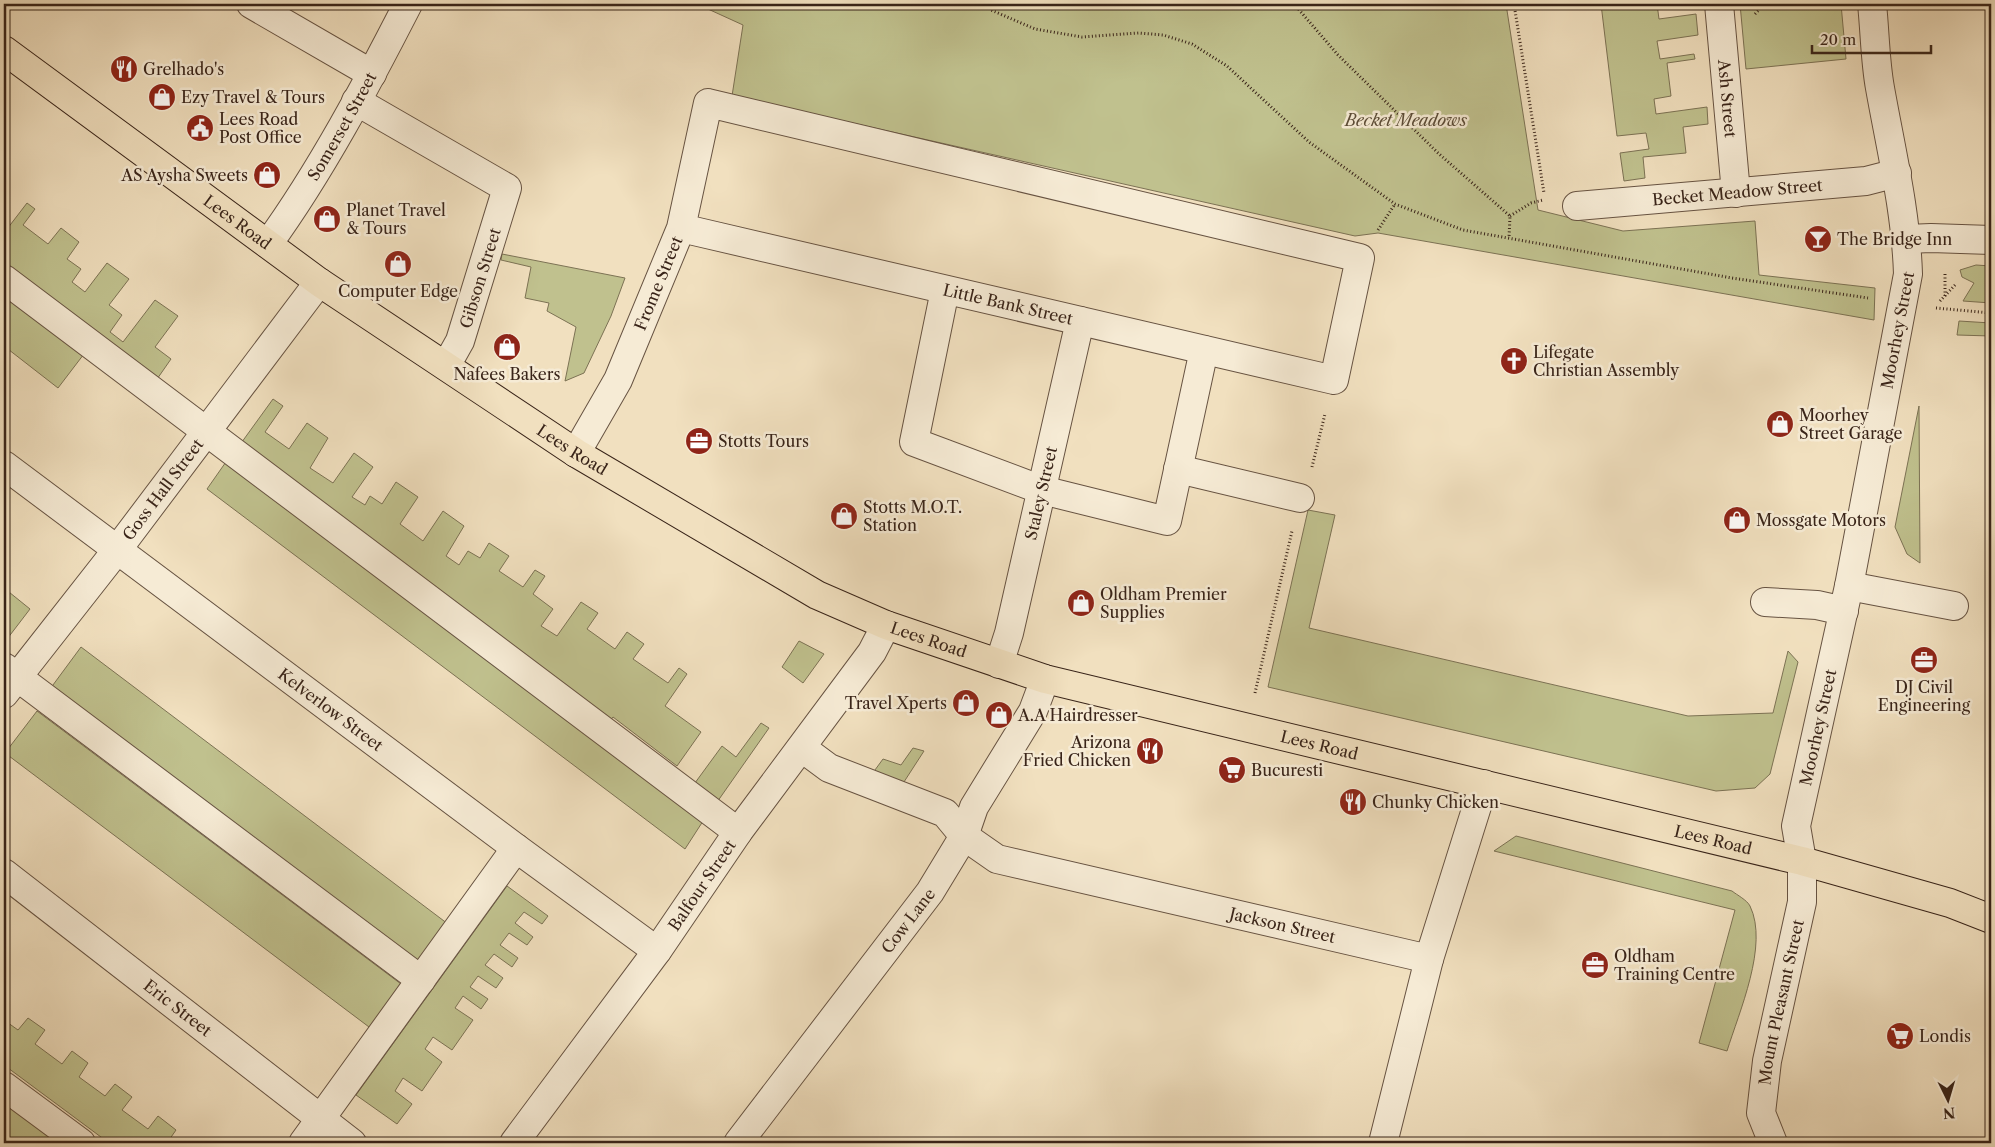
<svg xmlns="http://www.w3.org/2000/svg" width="1995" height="1147" viewBox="0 0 1995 1147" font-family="'Libre Caslon Text',serif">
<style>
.green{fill:#c0c18e;stroke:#7c7254}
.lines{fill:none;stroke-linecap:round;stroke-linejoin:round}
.minor-casing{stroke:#675342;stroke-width:30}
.major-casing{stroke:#392419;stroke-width:30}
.path{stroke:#392419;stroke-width:3;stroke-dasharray:1 2.5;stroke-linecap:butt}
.minor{stroke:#f6ebd5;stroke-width:28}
.major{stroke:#f1e0bf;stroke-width:28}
.labels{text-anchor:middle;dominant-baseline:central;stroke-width:5;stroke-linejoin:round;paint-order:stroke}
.poi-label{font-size:16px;fill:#392419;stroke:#f6ebd5;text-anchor:start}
.street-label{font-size:16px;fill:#392419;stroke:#f6ebd5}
.park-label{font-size:16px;font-style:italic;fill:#5b4b36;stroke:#f6ebd5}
</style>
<rect width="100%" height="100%" fill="#f1e0bf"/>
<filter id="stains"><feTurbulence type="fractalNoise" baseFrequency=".004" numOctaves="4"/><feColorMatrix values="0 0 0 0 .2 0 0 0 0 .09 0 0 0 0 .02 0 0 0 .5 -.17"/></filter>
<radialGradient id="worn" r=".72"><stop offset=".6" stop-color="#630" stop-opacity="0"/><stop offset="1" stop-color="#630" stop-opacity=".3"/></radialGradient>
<path class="green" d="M697 4H1506L1538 210 1623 231 1755 221 1759 275 1875 288 1874 320 1378 233 1355 236 732 96 743 25Z
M1601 4H1657L1659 19 1696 14 1698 35 1657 41 1660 59 1694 54 1695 59 1667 63 1671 96 1654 99 1656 114 1707 107 1708 124 1683 127 1686 153 1643 157 1645 178 1624 181 1620 153 1649 149 1646 133 1617 136Z
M1740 4H1841L1846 59 1746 69Z
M27 203 35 209 23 225 48 244 61 228 79 242 67 259 81 269 72 282 85 292 107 263 129 279 109 305 122 315 110 332 123 342 155 300 178 316 155 347 171 359 155 382 4 269V233Z
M502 254 625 278 611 316 584 373 565 381 576 327 547 311 549 303 525 298 531 267 501 260Z
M1976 265 1991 266V303L1963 301 1974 283 1962 277 1960 270Z
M4 288 87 350 58 388 4 346Z
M1959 321 1991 323V336L1957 335Z
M273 399 283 406 265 432 289 449 307 423 328 438 310 468 333 483 354 453 373 467 352 497 365 505 370 496 382 504 396 482 418 497 400 524 423 541 443 511 464 526 446 556 459 565 468 551 480 558 489 543 509 556 499 571 523 587 535 570 545 576 533 594 553 609 541 626 557 636 581 602 598 613 587 629 615 649 627 632 644 644 633 659 668 683 679 668 687 674 665 706 701 732 677 766 613 717 610 721 239 446Z
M1919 406 1920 563 1907 554 1895 527Z
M228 459 705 818 685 849 207 489Z
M1308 510 1335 515 1309 628 1688 716 1773 713 1788 651 1798 662 1770 774 1755 788 1716 791 1268 687Z
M4 588 30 609 4 643Z
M799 641 824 654 803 683 782 667Z
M81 647 448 924 416 965 50 689Z
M37 711 409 990 377 1033 5 753Z
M761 723 769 728 715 805 692 787 722 746 736 757Z
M913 748 924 751 902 785 872 774 883 759 901 765Z
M1516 836 1732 891C1737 895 1747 900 1750 906 1769 945 1739 1012 1727 1051L1699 1043 1735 910 1494 851Z
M507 886 548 916 542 924 524 912 515 923 533 937 527 945 509 933 500 945 518 958 512 967 494 954 485 965 503 978 496 988 478 976 470 987 488 999 481 1009 463 996 455 1008 473 1020 452 1050 433 1037 425 1049 442 1062 422 1091 403 1078 395 1091 412 1104 397 1124 356 1095Z
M28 1018 45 1030 35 1044 62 1064 72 1051 88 1063 79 1077 105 1096 115 1084 132 1097 122 1110 148 1129 158 1116 176 1130 167 1143H109L4 1065V1020L18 1030Z
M4 1097 64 1143H4Z"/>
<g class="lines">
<g class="minor-casing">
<g id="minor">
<path d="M251 4 372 74"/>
<path id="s1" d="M1719 4 1736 193"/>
<path d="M356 101 507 188 460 341 446 366"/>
<path id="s2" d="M1577 206 1866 181 1897 173"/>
<path d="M1907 239 1931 238 1991 240"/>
<path id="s3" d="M268 244C321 171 367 84 408 4"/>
<path d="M4 279 738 832"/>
<path d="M945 290 914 442 1042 490 1167 521 1204 350"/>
<path id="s4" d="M576 453 618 380 681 228 708 103 1360 258 1334 380 681 228"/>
<path id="s5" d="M4 465 516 848 657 951"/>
<path d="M1178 469 1300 498"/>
<path d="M1849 586 1954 606"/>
<path d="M1765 602 1817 605 1844 611"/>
<path id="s6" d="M999 664 1009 633 1080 321"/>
<path d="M4 667 421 980"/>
<path id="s7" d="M4 694 117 550 319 282"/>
<path id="s8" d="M802 748 829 768 945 813 964 836 997 859 1429 959 1484 784"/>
<path id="s9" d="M4 873 352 1143"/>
<path d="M4 1086 81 1143"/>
<path d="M303 1143 516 848"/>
<path id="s10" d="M514 1143 657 951 738 832 872 652 886 625"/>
<path id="s11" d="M738 1143 930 892 964 836 974 807 1033 711 1045 679"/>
<path d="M1383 1143 1429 959"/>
<path id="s12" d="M1773 1143 1761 1113 1767 1061 1802 902V861L1796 826 1849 586 1908 274C1906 211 1891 150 1880 88 1875 61 1875 32 1872 4"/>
</g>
</g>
<g class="major-casing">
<g id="major">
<path id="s13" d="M4 50 319 282 576 453 817 595 886 625 1045 679 1802 861 1950 903 1991 919"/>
</g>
</g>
<path class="path" d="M983 4 991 10 1035 29 1082 37 1139 33 1163 35 1192 44 1227 66 1309 142 1395 204 1463 230 1732 278 1868 298
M1294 4 1338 55 1438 153 1510 216 1509 238
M1514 4 1544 193
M1755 14 1765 4
M1510 216 1531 203 1543 200
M1378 230 1395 204
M1945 296V274
M1940 301 1956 284
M1936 308 1991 313
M1312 467 1325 414
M1255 693 1292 531"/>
<use href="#minor" class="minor"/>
<use href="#major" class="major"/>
</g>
<defs>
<g id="restaurant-disc" transform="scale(1.4375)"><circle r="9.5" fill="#8f2418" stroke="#f6ebd5"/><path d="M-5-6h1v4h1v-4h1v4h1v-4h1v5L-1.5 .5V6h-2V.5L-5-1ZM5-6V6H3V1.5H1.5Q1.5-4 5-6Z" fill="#fff"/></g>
<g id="shop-disc" transform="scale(1.4375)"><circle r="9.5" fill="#8f2418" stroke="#f6ebd5"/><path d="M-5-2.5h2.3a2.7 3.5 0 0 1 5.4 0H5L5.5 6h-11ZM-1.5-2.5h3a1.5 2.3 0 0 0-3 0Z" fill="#fff"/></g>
<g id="civic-disc" transform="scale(1.4375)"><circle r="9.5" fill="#8f2418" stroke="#f6ebd5"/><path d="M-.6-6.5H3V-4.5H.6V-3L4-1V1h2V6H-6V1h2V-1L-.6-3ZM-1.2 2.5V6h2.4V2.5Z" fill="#fff"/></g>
<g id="bar-disc" transform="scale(1.4375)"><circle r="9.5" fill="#8f2418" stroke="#f6ebd5"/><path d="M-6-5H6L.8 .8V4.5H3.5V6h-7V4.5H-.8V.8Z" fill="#fff"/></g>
<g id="church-disc" transform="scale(1.4375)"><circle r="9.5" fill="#8f2418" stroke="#f6ebd5"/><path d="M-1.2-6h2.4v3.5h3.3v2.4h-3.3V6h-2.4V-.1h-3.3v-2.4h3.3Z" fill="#fff"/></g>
<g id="office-disc" transform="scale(1.4375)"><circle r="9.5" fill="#8f2418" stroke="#f6ebd5"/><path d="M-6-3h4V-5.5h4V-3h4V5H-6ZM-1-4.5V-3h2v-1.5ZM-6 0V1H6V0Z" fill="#fff"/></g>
<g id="supermarket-disc" transform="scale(1.4375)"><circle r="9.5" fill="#8f2418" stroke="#f6ebd5"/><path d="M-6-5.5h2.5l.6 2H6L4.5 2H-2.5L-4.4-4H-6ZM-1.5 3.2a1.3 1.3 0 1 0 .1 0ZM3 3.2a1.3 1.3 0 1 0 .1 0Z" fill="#fff"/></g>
</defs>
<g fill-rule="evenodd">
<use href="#restaurant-disc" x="124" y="69"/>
<use href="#shop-disc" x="162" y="97"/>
<use href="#civic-disc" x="200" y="128"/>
<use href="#shop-disc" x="267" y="175"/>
<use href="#shop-disc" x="327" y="219"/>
<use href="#bar-disc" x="1818" y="239"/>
<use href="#shop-disc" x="398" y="264"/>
<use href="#shop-disc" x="507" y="347"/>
<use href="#church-disc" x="1514" y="361"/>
<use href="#shop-disc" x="1780" y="424"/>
<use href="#office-disc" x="699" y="441"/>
<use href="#shop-disc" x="844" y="516"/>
<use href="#shop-disc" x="1737" y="520"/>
<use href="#shop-disc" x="1081" y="603"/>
<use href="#office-disc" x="1924" y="660"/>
<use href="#shop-disc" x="966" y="703"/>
<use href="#shop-disc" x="999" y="715"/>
<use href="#restaurant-disc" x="1150" y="751"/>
<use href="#supermarket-disc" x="1232" y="770"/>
<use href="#restaurant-disc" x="1353" y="802"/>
<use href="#office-disc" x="1595" y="965"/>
<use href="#supermarket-disc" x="1900" y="1036"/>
</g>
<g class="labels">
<g class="poi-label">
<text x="143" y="69">Grelhado's</text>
<text x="181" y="97">Ezy Travel &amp; Tours</text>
<text x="219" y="119">Lees Road<tspan x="219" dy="18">Post Office</tspan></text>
<text x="248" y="175" text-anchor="end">AS Aysha Sweets</text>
<text x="346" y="210">Planet Travel<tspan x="346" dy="18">&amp; Tours</tspan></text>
<text x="1837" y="239">The Bridge Inn</text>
<text x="398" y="291" text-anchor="middle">Computer Edge</text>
<text x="1533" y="352">Lifegate<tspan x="1533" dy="18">Christian Assembly</tspan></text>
<text x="507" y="374" text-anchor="middle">Nafees Bakers</text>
<text x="1799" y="415">Moorhey<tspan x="1799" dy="18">Street Garage</tspan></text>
<text x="718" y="441">Stotts Tours</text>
<text x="863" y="507">Stotts M.O.T.<tspan x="863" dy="18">Station</tspan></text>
<text x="1756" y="520">Mossgate Motors</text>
<text x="1100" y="594">Oldham Premier<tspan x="1100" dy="18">Supplies</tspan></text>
<text x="1924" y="687" text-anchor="middle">DJ Civil<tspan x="1924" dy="18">Engineering</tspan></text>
<text x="947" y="703" text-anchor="end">Travel Xperts</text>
<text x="1018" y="715">A.A Hairdresser</text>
<text x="1131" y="742" text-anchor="end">Arizona<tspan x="1131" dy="18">Fried Chicken</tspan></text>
<text x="1251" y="770">Bucuresti</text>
<text x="1372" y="802">Chunky Chicken</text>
<text x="1614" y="956">Oldham<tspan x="1614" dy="18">Training Centre</tspan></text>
<text x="1919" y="1036">Londis</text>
</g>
<g class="street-label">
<text stroke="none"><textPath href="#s1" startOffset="95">Ash Street</textPath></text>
<text stroke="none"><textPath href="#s3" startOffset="139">Somerset Street</textPath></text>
<text stroke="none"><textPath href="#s2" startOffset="161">Becket Meadow Street</textPath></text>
<text stroke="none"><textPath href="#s13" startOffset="290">Lees Road</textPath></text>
<text transform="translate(480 278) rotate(-73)">Gibson Street</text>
<text stroke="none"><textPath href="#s4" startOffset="189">Frome Street</textPath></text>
<text transform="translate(1008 304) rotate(13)">Little Bank Street</text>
<text stroke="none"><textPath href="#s12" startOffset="830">Moorhey Street</textPath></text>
<text stroke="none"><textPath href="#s13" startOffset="695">Lees Road</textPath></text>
<text stroke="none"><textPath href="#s7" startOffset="259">Goss Hall Street</textPath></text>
<text stroke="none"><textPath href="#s6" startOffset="176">Staley Street</textPath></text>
<text stroke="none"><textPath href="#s13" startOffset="1100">Lees Road</textPath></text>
<text stroke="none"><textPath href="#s5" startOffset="408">Kelverlow Street</textPath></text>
<text stroke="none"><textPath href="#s12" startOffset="425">Moorhey Street</textPath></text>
<text stroke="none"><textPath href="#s13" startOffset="1505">Lees Road</textPath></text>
<text stroke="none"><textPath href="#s13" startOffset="1910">Lees Road</textPath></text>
<text stroke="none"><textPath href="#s10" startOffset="319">Balfour Street</textPath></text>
<text stroke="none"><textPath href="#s11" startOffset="280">Cow Lane</textPath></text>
<text stroke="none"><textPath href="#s8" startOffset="521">Jackson Street</textPath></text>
<text stroke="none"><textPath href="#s12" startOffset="145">Mount Pleasant Street</textPath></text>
<text stroke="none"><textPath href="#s9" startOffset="220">Eric Street</textPath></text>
</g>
<g class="park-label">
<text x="1406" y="120">Becket Meadows</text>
</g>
</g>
<rect width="1995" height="1147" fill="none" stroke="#f1e0bf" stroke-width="20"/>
<rect x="5" y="5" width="1985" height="1137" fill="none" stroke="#392419" stroke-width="2.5"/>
<rect x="10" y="10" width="1975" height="1127" fill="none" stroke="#392419"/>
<g transform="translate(1948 1100) rotate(175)" stroke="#f6ebd5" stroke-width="4" paint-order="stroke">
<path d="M0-4L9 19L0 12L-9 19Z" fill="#392419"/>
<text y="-8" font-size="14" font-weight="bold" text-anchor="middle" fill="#392419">N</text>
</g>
<path d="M1812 45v8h119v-8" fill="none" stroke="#392419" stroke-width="2.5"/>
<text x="1820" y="45" font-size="15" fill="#392419" stroke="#f6ebd5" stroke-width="4" paint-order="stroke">20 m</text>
<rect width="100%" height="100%" filter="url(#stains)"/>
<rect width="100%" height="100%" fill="url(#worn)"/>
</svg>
